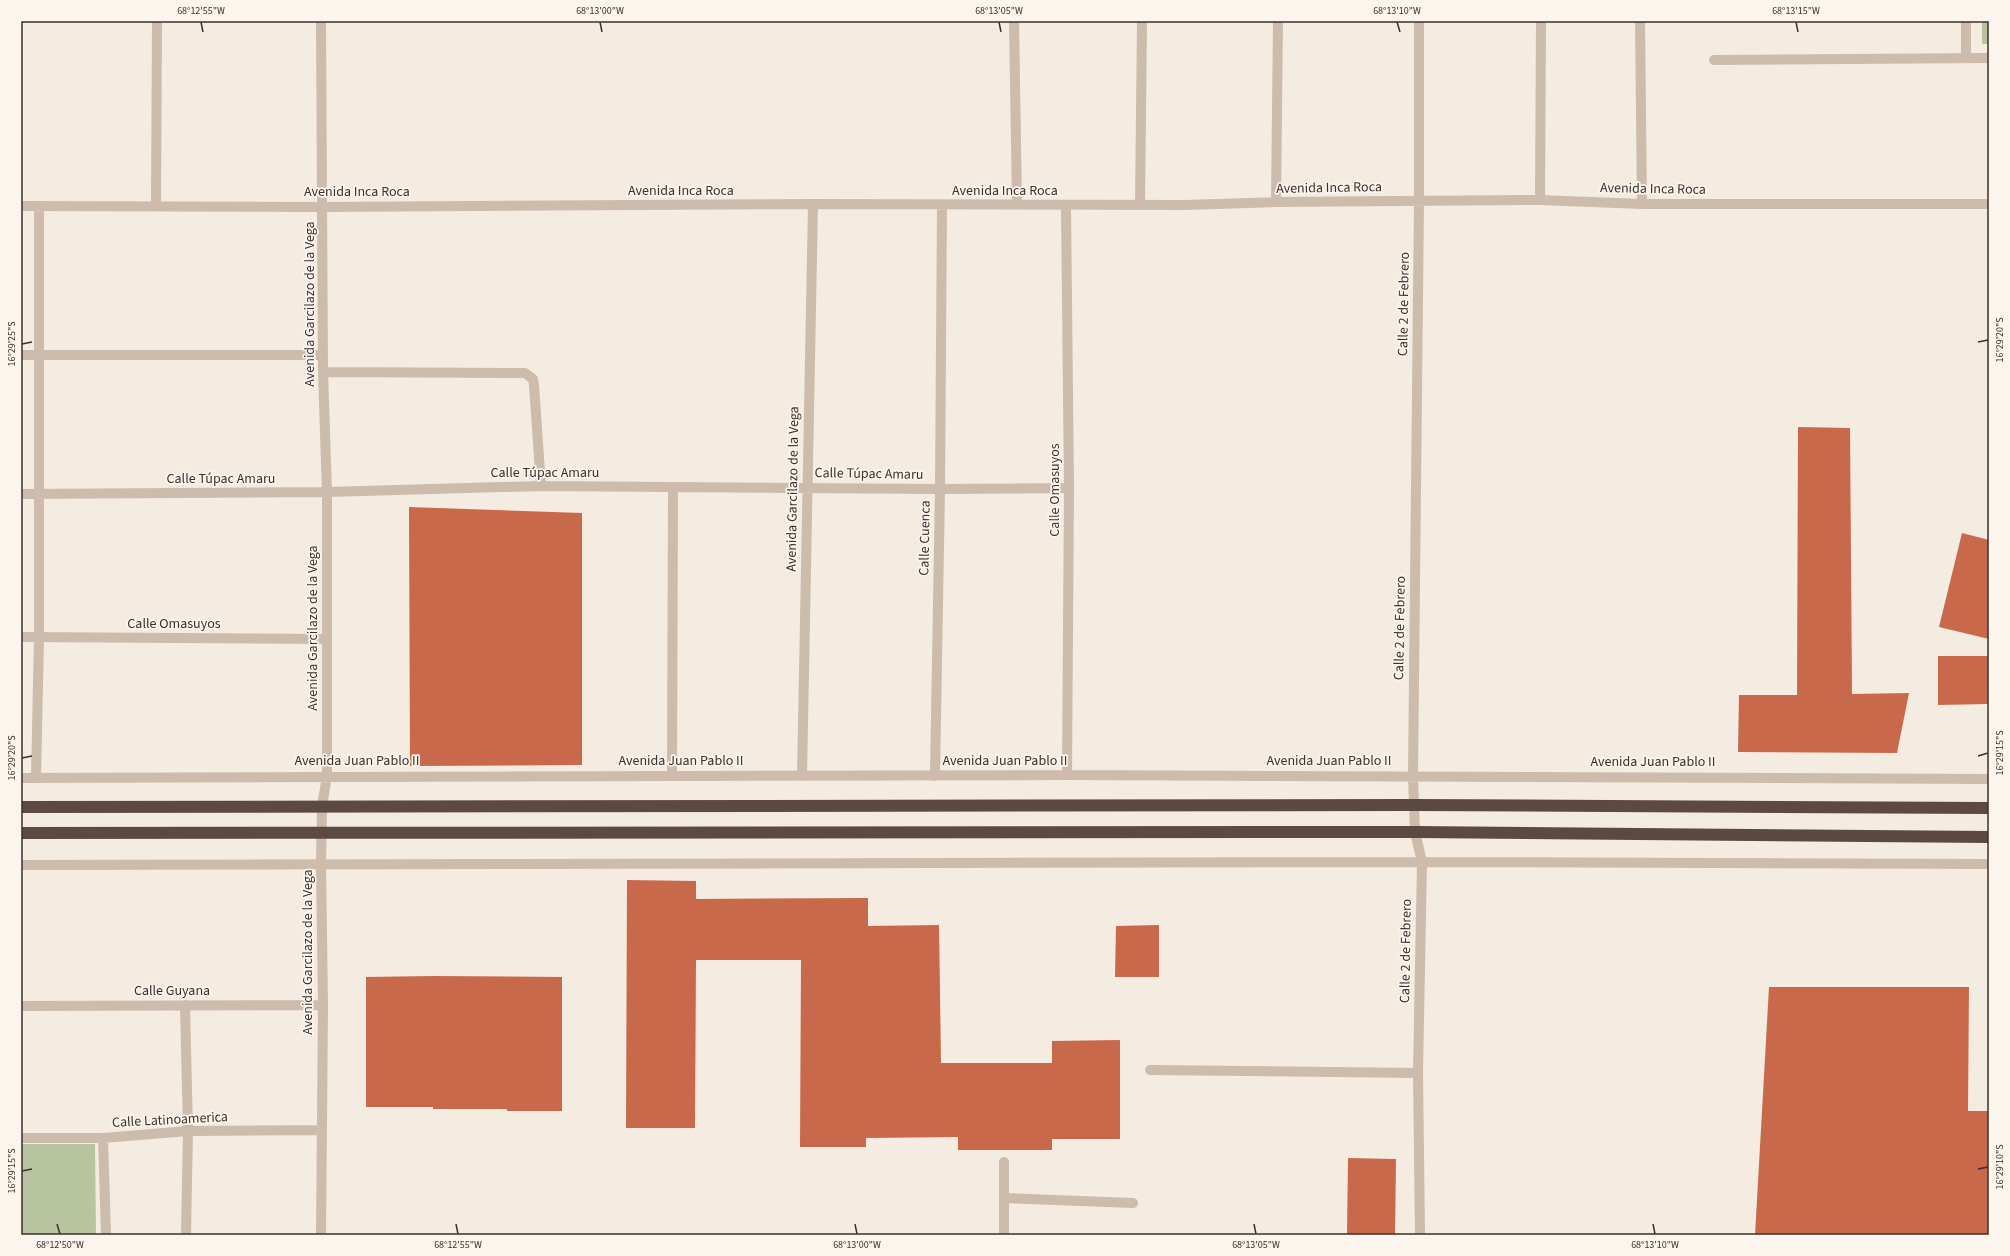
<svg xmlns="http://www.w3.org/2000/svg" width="2010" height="1256" viewBox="0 0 2010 1256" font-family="'Source Sans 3',sans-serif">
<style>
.green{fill:#b8c4a0}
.building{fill:#c8694b}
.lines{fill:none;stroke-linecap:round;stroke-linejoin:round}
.minor{stroke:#cdbbac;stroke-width:10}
.highway{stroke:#5c4a42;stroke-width:12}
.ticks{fill:none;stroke:#3b302b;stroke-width:1.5}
.labels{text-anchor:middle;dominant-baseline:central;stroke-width:3.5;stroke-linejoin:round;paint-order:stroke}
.street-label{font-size:14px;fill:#3b302b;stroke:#fbf5ee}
.neatline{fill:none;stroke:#3b302b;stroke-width:1.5}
.ticks-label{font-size:10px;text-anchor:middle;fill:#3b302b}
</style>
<rect width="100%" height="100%" fill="#f4ebe1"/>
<path class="green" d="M1982 21H1989V44H1982Z
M21 1144H95L96 1235H21Z"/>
<path class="building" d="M1798 427 1850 428 1852 694 1909 693 1897 753 1738 752 1739 695H1797Z
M409 507 582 513V765L410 766Z
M1962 533 1989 540V639L1939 627Z
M1938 656H1989V704L1938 705Z
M627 880 696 881V899L868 898V926L939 925 941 1063H1052V1041L1120 1040V1139H1052V1150H958V1137L866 1138V1147H800L801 960H696L695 1128H626Z
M1159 925V977H1115L1116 926Z
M434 976 562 977V1111H507V1109H433V1107H366V977Z
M1769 987H1969L1968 1111H1989V1235H1755Z
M1348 1158 1396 1159 1395 1235H1347Z"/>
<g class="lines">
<path class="minor" d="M1014 21 1017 204
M1419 21V201L1413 776 1415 832 1422 862 1418 1073 1420 1235
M1640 21 1642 204
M1966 58V21
M1714 60 1989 58
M1540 200 1541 21
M1276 202 1278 21
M156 205 157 21
M1066 205 1069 488 1067 775
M1140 205 1142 21
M21 206 323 207 813 204 1185 205 1276 202 1540 200 1642 204H1989
M21 355H323
M323 372 525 373 533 379 534 385 541 486
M21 494 327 492 541 486 940 489 1069 488
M21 637 327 639
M672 776 673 488
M802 776 813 204
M935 776 940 489 942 205
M21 778 1067 775 1989 779
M36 778 39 637V206
M21 865 1422 862 1989 864
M185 1005 188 1131 186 1235
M21 1006 323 1005
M1150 1070 1418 1073
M21 1138H103L188 1131 321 1130
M103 1138 106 1235
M1004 1198 1133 1203
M321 1235 323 1005 321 865 322 806 327 776V492L323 372 321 21
M1004 1235V1162"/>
<path class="highway" d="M21 807 1413 805 1989 808
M21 833 1415 832 1989 837"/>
</g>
<path class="ticks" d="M201 22 203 32M600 22 602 32M999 22 1001 32M1397 22 1400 32M1796 22 1798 32M1978 342 1988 340M22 344 32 342M1978 756 1988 753M22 758 32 756M1978 1169 1988 1167M22 1171 32 1169M57 1224 60 1234M456 1224 458 1234M855 1224 857 1234M1254 1224 1256 1234M1653 1224 1655 1234"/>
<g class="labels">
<g class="street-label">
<text transform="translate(1329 188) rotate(-1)">Avenida Inca Roca</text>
<text transform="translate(1653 189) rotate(1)">Avenida Inca Roca</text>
<text x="681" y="191">Avenida Inca Roca</text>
<text x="1005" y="191">Avenida Inca Roca</text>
<text x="357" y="192">Avenida Inca Roca</text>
<text transform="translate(310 304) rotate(-90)">Avenida Garcilazo de la Vega</text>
<text transform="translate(1404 304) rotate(-89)">Calle 2 de Febrero</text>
<text x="545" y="473">Calle Túpac Amaru</text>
<text transform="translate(869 474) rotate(1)">Calle Túpac Amaru</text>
<text x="221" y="479">Calle Túpac Amaru</text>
<text transform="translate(793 489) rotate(-89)">Avenida Garcilazo de la Vega</text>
<text transform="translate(1055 490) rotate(-90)">Calle Omasuyos</text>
<text transform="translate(925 538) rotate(-89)">Calle Cuenca</text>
<text x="174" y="624">Calle Omasuyos</text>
<text transform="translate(313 628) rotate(-90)">Avenida Garcilazo de la Vega</text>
<text transform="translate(1400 628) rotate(-89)">Calle 2 de Febrero</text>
<text x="357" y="761">Avenida Juan Pablo II</text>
<text x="681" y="761">Avenida Juan Pablo II</text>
<text x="1005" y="761">Avenida Juan Pablo II</text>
<text x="1329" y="761">Avenida Juan Pablo II</text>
<text x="1653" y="762">Avenida Juan Pablo II</text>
<text transform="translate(1406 951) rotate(-89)">Calle 2 de Febrero</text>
<text transform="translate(308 952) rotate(-90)">Avenida Garcilazo de la Vega</text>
<text x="172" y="991">Calle Guyana</text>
<text transform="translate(170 1120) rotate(-3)">Calle Latinoamerica</text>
</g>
</g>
<rect width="2010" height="1256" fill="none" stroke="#fbf5ee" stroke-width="44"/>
<rect x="22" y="22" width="1966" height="1212" class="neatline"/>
<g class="ticks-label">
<text x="201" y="14">68°12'55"W</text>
<text x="600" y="14">68°13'00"W</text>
<text x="999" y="14">68°13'05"W</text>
<text x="1397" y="14">68°13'10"W</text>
<text x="1796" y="14">68°13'15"W</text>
<text transform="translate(1999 340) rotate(-90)" y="4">16°29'20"S</text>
<text transform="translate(11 344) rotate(-90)" y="4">16°29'25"S</text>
<text transform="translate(1999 753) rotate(-90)" y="4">16°29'15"S</text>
<text transform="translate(11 758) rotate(-90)" y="4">16°29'20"S</text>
<text transform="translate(1999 1167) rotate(-90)" y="4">16°29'10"S</text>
<text transform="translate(11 1171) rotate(-90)" y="4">16°29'15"S</text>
<text x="60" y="1248">68°12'50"W</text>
<text x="458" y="1248">68°12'55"W</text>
<text x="857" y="1248">68°13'00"W</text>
<text x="1256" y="1248">68°13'05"W</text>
<text x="1655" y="1248">68°13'10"W</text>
</g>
</svg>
